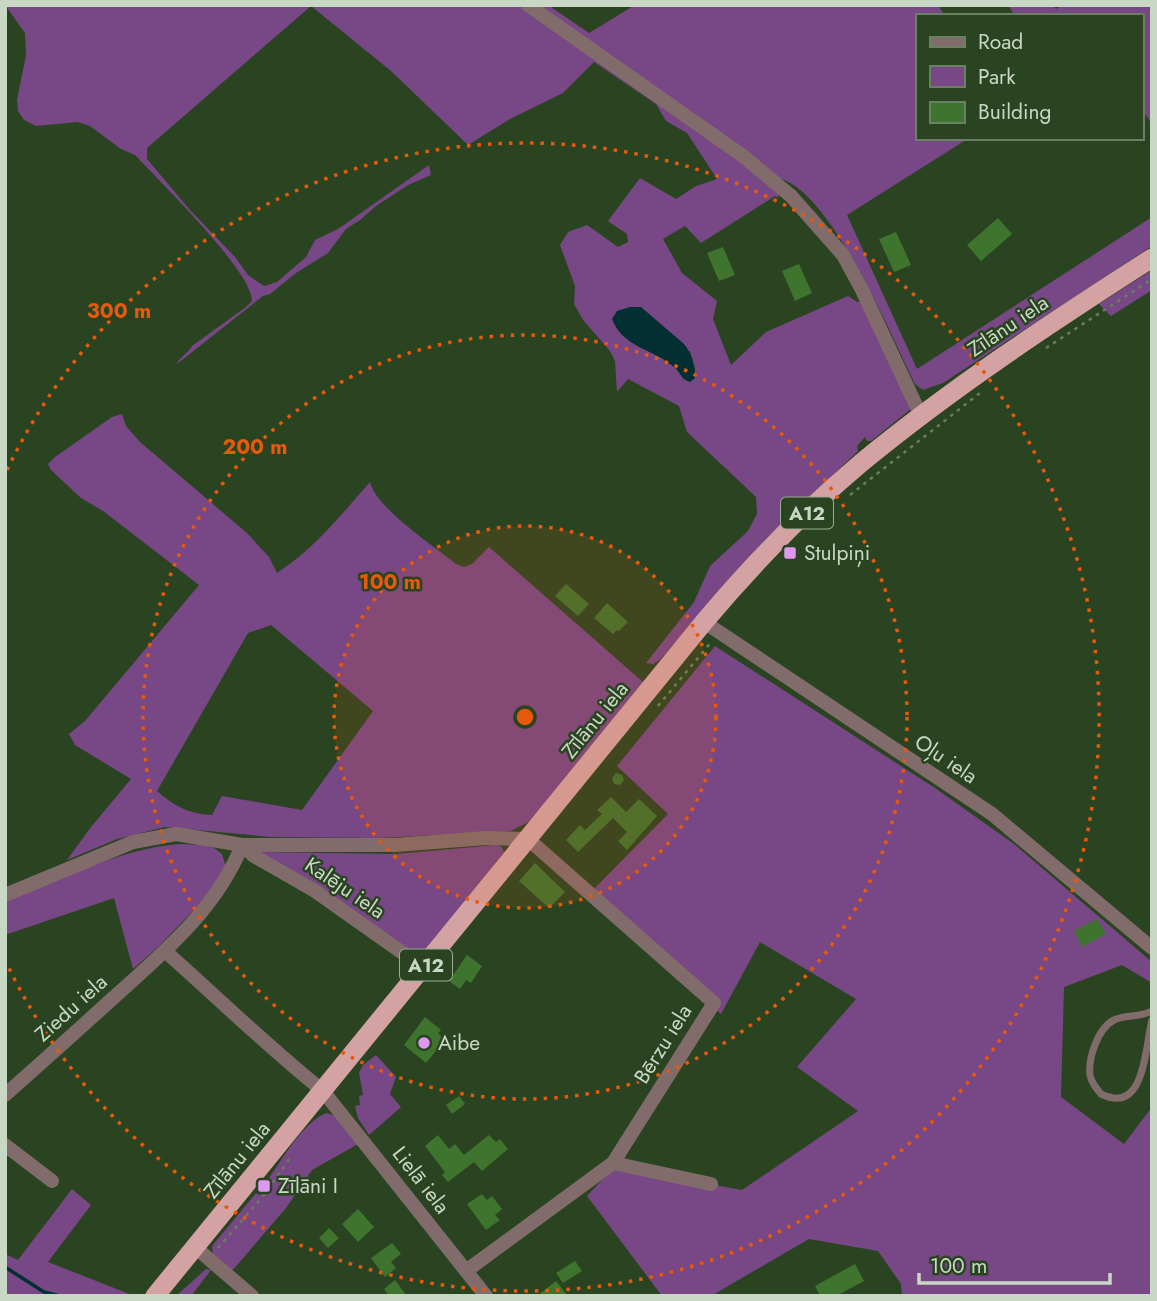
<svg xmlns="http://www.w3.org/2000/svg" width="1157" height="1301" viewBox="0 0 1157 1301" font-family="Jost,sans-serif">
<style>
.green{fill:#784785;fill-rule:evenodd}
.water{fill:#022f31}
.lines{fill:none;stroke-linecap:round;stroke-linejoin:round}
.stream{stroke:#022f31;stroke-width:3.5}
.building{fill:#3f742f}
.path{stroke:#687e61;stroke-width:2.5;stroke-dasharray:3.5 5;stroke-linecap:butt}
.service{stroke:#826c6b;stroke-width:7}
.minor{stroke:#826c6b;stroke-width:14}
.tertiary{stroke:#826c6b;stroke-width:14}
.trunk{stroke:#d4a2a2;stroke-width:19}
.ring{fill:none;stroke:#e8590c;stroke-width:3.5;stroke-dasharray:3.5 7}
.poi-dot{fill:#df98f1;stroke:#2a4422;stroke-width:2.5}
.labels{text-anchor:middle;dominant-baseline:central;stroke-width:5;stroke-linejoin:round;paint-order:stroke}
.shield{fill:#2a4422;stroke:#99ac94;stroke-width:2}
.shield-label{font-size:19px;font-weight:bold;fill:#c9d8c5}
.street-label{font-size:21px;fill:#c9d8c5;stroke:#2a4422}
.poi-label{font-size:21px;fill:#c9d8c5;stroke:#2a4422;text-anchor:start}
.centre{fill:#e8590c;stroke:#2a4422;stroke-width:3.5}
.ring-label{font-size:21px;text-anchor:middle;font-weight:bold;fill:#e8590c;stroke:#2a4422;stroke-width:5;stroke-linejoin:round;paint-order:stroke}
</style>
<rect width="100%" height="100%" fill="#2a4422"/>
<path class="green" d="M5 5H522L738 159 779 193 778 198 775 196 701 243 685 226 663 239 682 273 717 301 713 319 731 365 766 332 848 296 857 302 863 301 912 408 871 441H867L865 437 857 446 858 451 761 544 660 660 653 664 646 663 694 602 710 566 748 531 757 514 756 497 687 432 679 406 628 379 617 392 615 361 610 351 583 320 574 304 575 286 560 245 568 232 587 225 618 247 628 242 627 234 608 221 640 178 676 199 696 186 717 179 687 133 666 121 656 104 594 62 563 93 510 119 468 145 391 71 311 6 147 148V159L190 210 235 257 248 275 264 286 277 282 306 257 315 240 338 229 429 165 431 175 408 185 376 206 360 220 346 229 328 253 296 273 270 294 263 296 177 364C180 356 188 354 192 346L246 307 252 301C252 271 159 181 135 155L121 149 90 126 78 122 36 126 24 120 18 111 17 100 26 55 25 33ZM690 351 695 368V378L684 380 675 367 663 360Z
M537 5H548L589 33 635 5H938L945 16H917V138H969L847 215 917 369 1152 217V246L943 383 923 390 915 384C892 337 830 189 778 178Z
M1008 5H1052L1056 9 1062 5H1148L1152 11V124L1141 108V16H1015Z
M1152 270V290L1111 316 1099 304Z
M122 414 126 426 140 442 247 533 269 557 277 573C314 549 341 515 370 482 376 508 434 546 456 564L464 567 472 564 489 547 643 682 538 813 528 822 511 831 378 838 271 837 165 827 117 839 67 860 91 827 131 779 75 745 69 734 85 721 199 585 103 511 81 498 51 470 48 464 55 457 112 417ZM271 625 373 711 302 810 222 796 212 815C189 814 174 806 157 791L248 633Z
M715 646 935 788 1014 844 1152 962V983L1122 965 1064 987 1061 1097 1124 1144 1152 1107V1296H902L901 1284 878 1251 809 1239 711 1296H662L587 1196 614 1167 742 1190 858 1111 797 1067 856 999 760 942 721 1014 585 898 668 814 617 766Z
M179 844 203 845 214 848 222 854 226 867 220 883 158 947 133 969 114 898 5 935V901C66 880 112 850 179 844Z
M496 845 501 846 504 852 422 957H417L259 852 397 854Z
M376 1055 396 1077 390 1094 401 1107 369 1135 358 1118 355 1106 360 1105 359 1096 363 1095 359 1073 363 1065Z
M326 1113 337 1116 358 1144 312 1170 286 1208 232 1271 213 1255 212 1246 256 1193 259 1195 271 1181 269 1178C283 1158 303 1123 326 1113Z
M72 1189 91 1205 48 1262 132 1295 5 1296V1254L18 1260Z
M206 1269 211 1270 191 1296H176Z"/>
<path class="water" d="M630 307H641L684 344C692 354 695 366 695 378L690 382C681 379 681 372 674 367 654 349 623 348 612 319L617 311Z"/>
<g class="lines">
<path class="stream" d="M5 1267 44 1292 60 1296"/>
</g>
<path class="building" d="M998 218 1012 234 981 261 967 245Z
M896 232 911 265 894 272 879 239Z
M723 247 735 275 719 281 707 253Z
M799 264 812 293 795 301 782 271Z
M566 584 589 604 578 616 555 596Z
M607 603 628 622 619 631 617 630 613 634 594 618Z
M616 773 622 775 624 780 620 785 614 784 612 778Z
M611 797 626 812 639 799 657 816 627 850 618 841 627 832 613 818 578 852 566 840 580 825 585 830 602 814 597 810Z
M535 863 565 892 549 908 519 881Z
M1097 919 1106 934 1082 947 1074 931Z
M467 955 482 966 471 983 466 980 460 989 449 981Z
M425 1017 441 1030 438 1033 445 1040 426 1063 404 1045Z
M459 1096 465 1104 452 1114 446 1105Z
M438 1135 449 1149 455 1144 464 1155 489 1135 496 1142 500 1139 508 1149 482 1171 474 1162 448 1182 442 1175 445 1172 425 1146Z
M482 1194 487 1200 492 1196 502 1209 495 1215 500 1220 486 1230 467 1204Z
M358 1209 374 1227 358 1242 342 1224Z
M329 1228 339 1238 328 1248 319 1238Z
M392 1243 401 1254 391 1262 396 1268 385 1277 371 1258Z
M575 1261 582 1271 563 1283 556 1273Z
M855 1264 864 1281 836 1296H820L815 1286Z
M395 1280 407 1296H389L384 1289Z
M556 1281 568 1296H537Z"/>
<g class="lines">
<path class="path" d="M1046 348 1152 279
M850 495 980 393
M658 706 712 641
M218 1248 264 1195 290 1158"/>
<path class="service" d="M1152 1011C1139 1018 1126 1014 1114 1020 1098 1028 1088 1058 1090 1075 1091 1082 1096 1088 1101 1094 1146 1116 1145 1045 1152 1020"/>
<path class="minor" d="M528 5 743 156 791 196 843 255 862 290 921 416
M5 895 133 842 176 834 242 845H395L486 838 528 839 714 1003 613 1163 466 1271
M165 951C218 998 268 1047 323 1091
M5 1095C41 1063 77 1031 112 999 162 954 217 909 242 845L254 856 315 891 424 968
M5 1145 52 1181
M613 1163 711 1184
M195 1247 252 1296"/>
<path class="tertiary" d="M704 622 992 814 1152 948
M323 1091 486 1296"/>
<path class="trunk" d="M155 1296 704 622C752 565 804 511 861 463 952 388 1052 322 1152 258"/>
</g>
<circle cx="525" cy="717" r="191" fill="#e8590c" fill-opacity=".12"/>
<g class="ring">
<circle cx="525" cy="717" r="191"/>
<circle cx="525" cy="717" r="382"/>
<path d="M7 470A574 574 0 1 1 7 964"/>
</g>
<g class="poi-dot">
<rect x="783" y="546" width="14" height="14" rx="3.5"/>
<circle cx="424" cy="1043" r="7"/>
<rect x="257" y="1179" width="14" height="14" rx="3.5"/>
</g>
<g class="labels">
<g class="shield">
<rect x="781" y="497.5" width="52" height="31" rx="5"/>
<rect x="400" y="949.5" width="52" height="31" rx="5"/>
</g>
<g class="shield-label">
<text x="807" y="513">A12</text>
<text x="426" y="965">A12</text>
</g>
<g class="street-label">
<text transform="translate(1008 326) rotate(-34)">Zīlānu iela</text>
<text transform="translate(595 720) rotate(-51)">Zīlānu iela</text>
<text transform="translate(946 759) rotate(34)">Oļu iela</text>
<text transform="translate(345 888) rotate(34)">Kalēju iela</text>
<text transform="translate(71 1008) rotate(-42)">Ziedu iela</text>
<text transform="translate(663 1044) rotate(-58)">Bērzu iela</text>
<text transform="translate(237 1160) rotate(-51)">Zīlānu iela</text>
<text transform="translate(421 1180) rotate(52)">Lielā iela</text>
</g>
<g class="poi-label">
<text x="804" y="553">Stulpiņi</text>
<text x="438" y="1043">Aibe</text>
<text x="278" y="1186">Zīlāni I</text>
</g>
</g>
<circle cx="525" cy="717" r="10" class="centre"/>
<g class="ring-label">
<text x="119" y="318">300 m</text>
<text x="255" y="454">200 m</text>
<text x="390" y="589">100 m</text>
</g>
<rect width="1157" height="1301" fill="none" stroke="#c9d8c5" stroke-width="14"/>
<rect x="916" y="14" width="228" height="126" fill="#2a4422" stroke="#6a7f63" stroke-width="2"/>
<rect x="930" y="37" width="35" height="10" fill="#826c6b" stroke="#6a7f63" stroke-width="2"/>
<text x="978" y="49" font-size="21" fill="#c9d8c5">Road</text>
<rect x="930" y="66" width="35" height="21" fill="#784785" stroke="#6a7f63" stroke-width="2"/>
<text x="978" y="84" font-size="21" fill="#c9d8c5">Park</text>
<rect x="930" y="102" width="35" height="21" fill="#3f742f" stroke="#6a7f63" stroke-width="2"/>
<text x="978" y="119" font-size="21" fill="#c9d8c5">Building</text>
<path d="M919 1273v10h191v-10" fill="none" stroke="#c9d8c5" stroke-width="3.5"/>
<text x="930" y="1273" font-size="21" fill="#c9d8c5" stroke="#2a4422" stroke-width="5" paint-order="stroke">100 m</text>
</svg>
